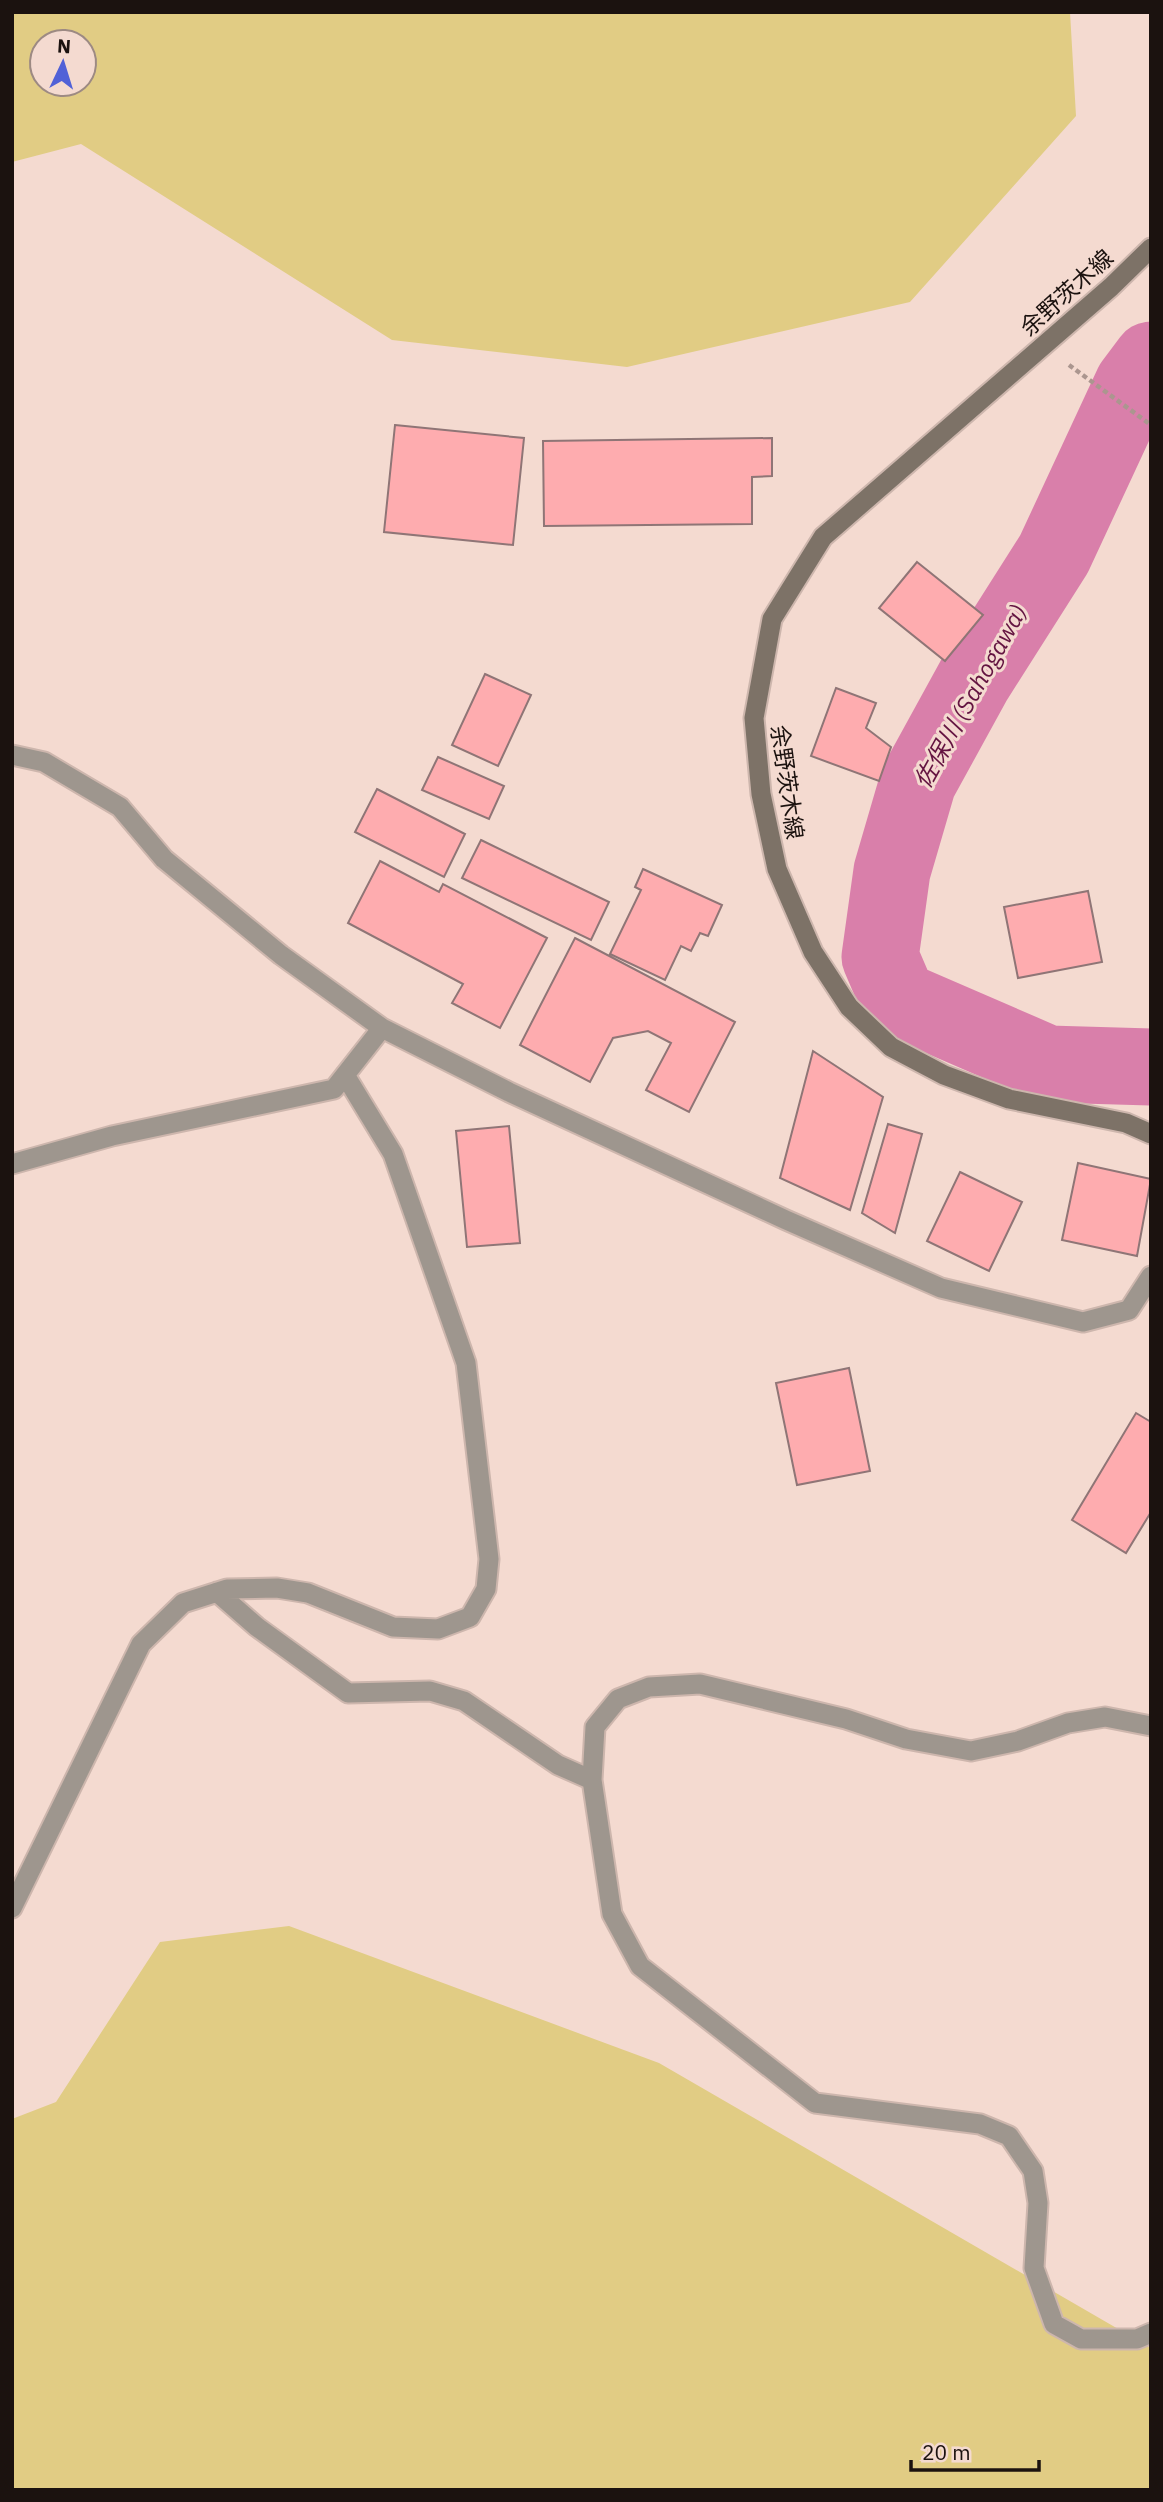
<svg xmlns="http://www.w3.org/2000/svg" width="1163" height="2502" viewBox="0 0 1163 2502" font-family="'IBM Plex Sans','Noto Sans JP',sans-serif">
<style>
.green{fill:#e1cc84;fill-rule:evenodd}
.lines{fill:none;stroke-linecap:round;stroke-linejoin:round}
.river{stroke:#d97faa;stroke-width:77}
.building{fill:#feacaf;stroke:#8f7576;stroke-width:2}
.minor-casing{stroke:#cdb6ad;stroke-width:23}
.secondary-casing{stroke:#cdb6ad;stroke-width:23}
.path{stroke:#ab968f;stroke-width:4.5;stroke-dasharray:5 3.5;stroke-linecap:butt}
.minor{stroke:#9e968e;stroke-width:19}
.secondary{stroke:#7d7267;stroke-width:19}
.labels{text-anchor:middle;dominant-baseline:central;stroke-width:6;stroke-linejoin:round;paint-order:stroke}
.street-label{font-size:23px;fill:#1b120f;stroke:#f4dad0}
.water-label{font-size:24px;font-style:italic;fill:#641441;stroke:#f4dad0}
</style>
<rect width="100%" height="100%" fill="#f4dad0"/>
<path class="green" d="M12 12H1070L1076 116 910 302 627 367 392 340 81 144 12 162ZM42 42H84V84H42Z
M289 1926 659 2063 1151 2348V2490H12V2119L56 2102 160 1942Z"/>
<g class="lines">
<path class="river" d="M1151 360 1133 384 1054 554 974 680 918 782 892 871 880 957 898 999 1048 1064 1151 1067"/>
</g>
<path class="building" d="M395 425 524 438 513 545 384 532Z
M772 438V476L752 477V524L544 526 543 441Z
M917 562 983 615 945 661 879 608Z
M485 674 531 695 498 766 452 745Z
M836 688 876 703 866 728 891 747 879 781 811 756Z
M438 757 504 786 489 819 422 790Z
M377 789 465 834 444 877 355 832Z
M481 840 609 902 591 940 462 878Z
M380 861 439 892 443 884 547 938 500 1028 452 1003 463 984 348 923Z
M643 869 722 905 708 936 700 933 691 951 681 946 665 980 610 954 641 890 635 887Z
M1088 891 1102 962 1018 978 1004 907Z
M575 938 735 1022 689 1112 646 1090 671 1043 648 1031 613 1038 590 1082 520 1045Z
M813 1051 883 1097 850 1210 780 1178Z
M888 1124 922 1134 895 1233 862 1213Z
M509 1126 520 1243 467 1247 456 1131Z
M1078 1163 1151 1179 1137 1256 1062 1240Z
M960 1172 1022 1202 989 1271 927 1241Z
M849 1368 870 1471 797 1485 776 1383Z
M1136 1413 1151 1422V1512L1126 1553 1072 1520Z"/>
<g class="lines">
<g class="minor-casing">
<path id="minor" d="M12 755 44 762 120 807 164 859 281 955 382 1028 509 1092 786 1220 941 1288 1083 1322 1129 1310 1151 1276
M12 1164 112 1136 334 1089 382 1028
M217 1592 257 1627 348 1693 430 1691 464 1701 558 1765 592 1780
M1151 1726 1105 1717 1068 1723 1018 1741 971 1751 906 1739 846 1719 700 1684 649 1687 618 1699 595 1727 592 1780 612 1914 640 1966 815 2103 980 2124 1009 2136 1033 2171 1038 2203 1034 2268 1054 2324 1081 2339H1137L1151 2333
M12 1908 141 1644 183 1603 227 1589 277 1588 308 1593 393 1627 438 1629 470 1617 486 1589 489 1559 466 1363 393 1154 345 1075"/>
</g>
<g class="secondary-casing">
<path id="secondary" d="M1151 248 1111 287 823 537 772 619 754 718 761 794 777 869 813 952 849 1007 891 1047 944 1075 1009 1099 1126 1123 1151 1134"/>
</g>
<path class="path" d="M1069 365 1151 425"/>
<use href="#minor" class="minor"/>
<use href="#secondary" class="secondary"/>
</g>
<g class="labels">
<g class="street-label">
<text transform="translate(1066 292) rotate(-42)">余野茨木線</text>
<text transform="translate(788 782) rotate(82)">余野茨木線</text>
</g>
<g class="water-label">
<text transform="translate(970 696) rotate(-61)">佐保川 (Sahogawa)</text>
</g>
</g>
<rect width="1163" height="2502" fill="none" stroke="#1b120f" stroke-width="28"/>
<g transform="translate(63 63) rotate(4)"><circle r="33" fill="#f4dad0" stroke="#9d8a83" stroke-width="2"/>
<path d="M0-5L12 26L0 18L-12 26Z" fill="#5161d7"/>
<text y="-10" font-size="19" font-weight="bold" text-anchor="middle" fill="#1b120f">N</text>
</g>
<path d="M911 2460v10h128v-10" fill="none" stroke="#1b120f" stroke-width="3.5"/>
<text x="922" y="2460" font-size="21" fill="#1b120f" stroke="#f4dad0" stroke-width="5" paint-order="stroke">20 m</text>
</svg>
